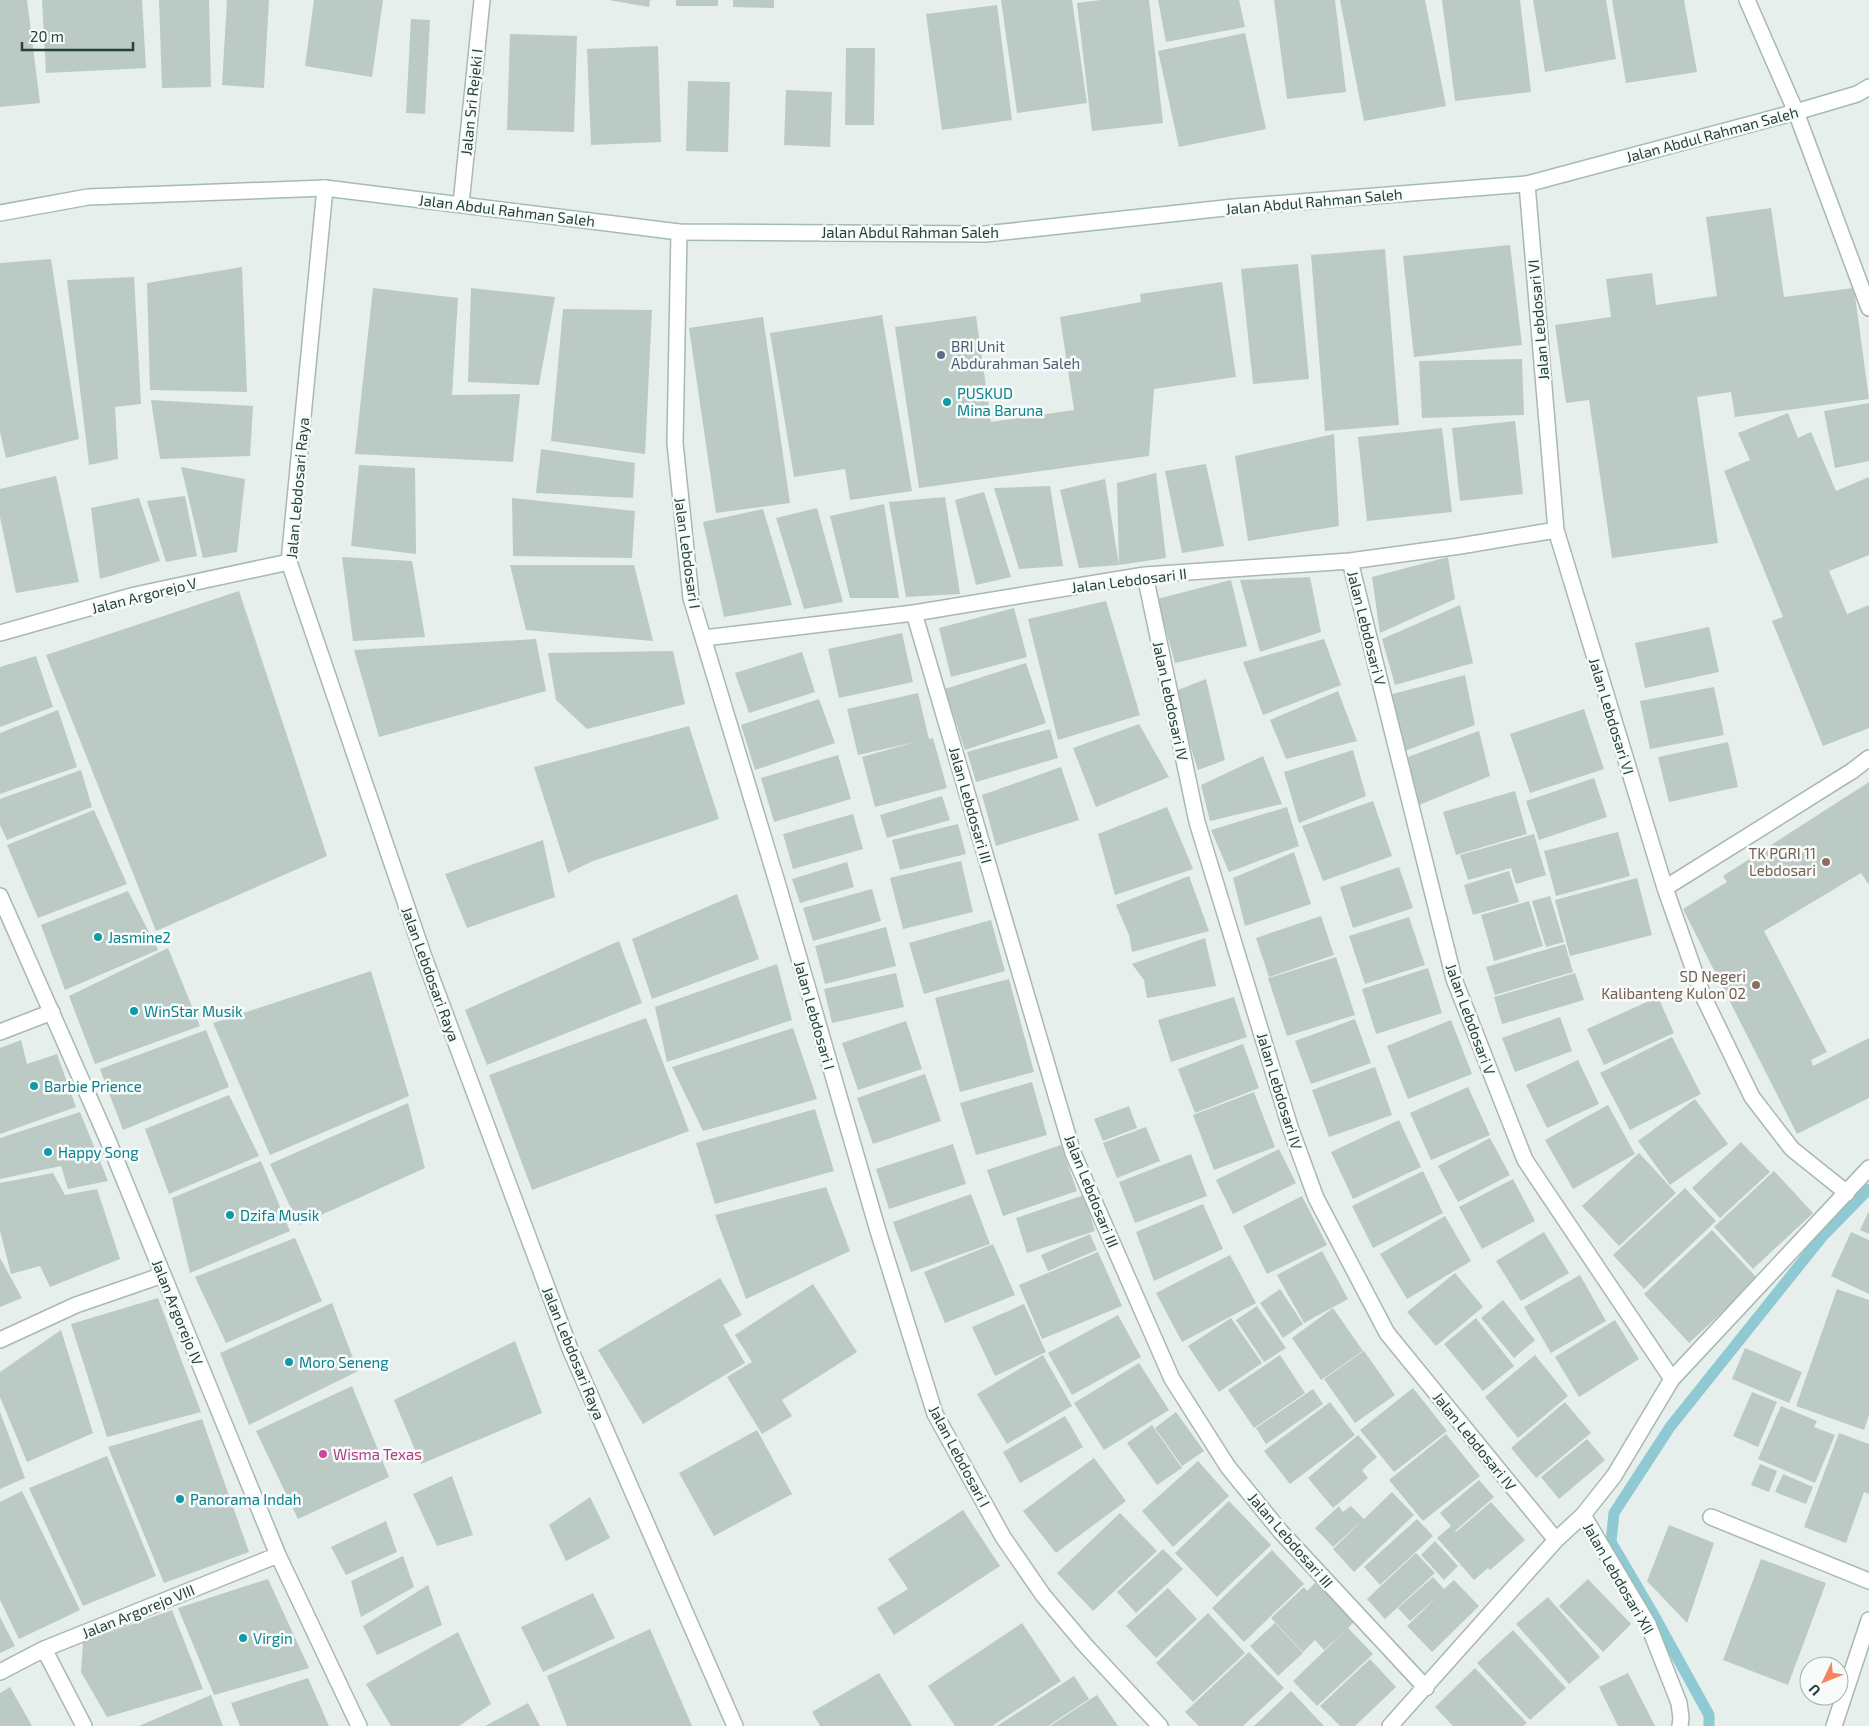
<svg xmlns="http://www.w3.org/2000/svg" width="1869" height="1726" viewBox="0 0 1869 1726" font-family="'Exo 2',sans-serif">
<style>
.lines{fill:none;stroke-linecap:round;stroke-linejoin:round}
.stream{stroke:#8ec9d4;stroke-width:11}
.building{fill:#bbcac4}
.street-casing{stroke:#a8b8b2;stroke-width:18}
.secondary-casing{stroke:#a4bbb3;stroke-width:18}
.street{stroke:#fff;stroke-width:15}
.secondary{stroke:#fff;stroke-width:15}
.service-dot{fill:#5c6f8a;stroke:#f7fbf9;stroke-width:2}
.culture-dot{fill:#0f9aa8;stroke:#f7fbf9;stroke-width:2}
.education-dot{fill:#8d6e63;stroke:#f7fbf9;stroke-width:2}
.hotel-dot{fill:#d1479c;stroke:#f7fbf9;stroke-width:2}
.labels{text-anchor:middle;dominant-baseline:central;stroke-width:5;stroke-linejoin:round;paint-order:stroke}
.street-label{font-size:15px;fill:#24423a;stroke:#f7fbf9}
.service-label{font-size:15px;fill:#4e5e75;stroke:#f7fbf9;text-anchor:start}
.culture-label{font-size:15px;fill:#0d838f;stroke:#f7fbf9;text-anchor:start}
.education-label{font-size:15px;fill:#785e54;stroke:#f7fbf9;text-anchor:end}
.hotel-label{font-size:15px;fill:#b23c85;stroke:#f7fbf9;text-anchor:start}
</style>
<rect width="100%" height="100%" fill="#e6efeb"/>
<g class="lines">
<path class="stream" d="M1709 1726V1715L1651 1610 1611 1542 1614 1513 1670 1427 1822 1237 1869 1189"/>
</g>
<path class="building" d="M0 0H27L40 103 0 107Z
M42 0H142L146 68 46 73Z
M159 0H209L211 87 162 88Z
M227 0H269L264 88 222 85Z
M314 0H383L372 77 305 66Z
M609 0H650L649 7Z
M676 0H718V6H676Z
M733 0H774V8L733 7Z
M1001 0H1072L1087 103 1017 113Z
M1101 0H1149L1163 123 1092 131 1077 3Z
M1158 0H1239L1245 27 1166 42Z
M1274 0H1335L1346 92 1287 99Z
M1340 0H1425L1446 106 1364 121Z
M1442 0H1520L1531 92 1455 101Z
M1533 0H1606L1616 59 1545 72Z
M1612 0H1684L1697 72 1626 83Z
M997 5 1012 120 942 130 926 14Z
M411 19 430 20 425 114 406 113Z
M1245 33 1266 129 1179 147 1158 51Z
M510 34 577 36 574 132 507 130Z
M658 46 661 142 591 145 587 49Z
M846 48H875L874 125H845Z
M688 81 730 82 728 152 686 151Z
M786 90 832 92 830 147 784 145Z
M1771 208 1784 297 1854 288 1869 399 1735 417 1731 392 1697 397 1718 543 1612 558 1589 400 1566 403 1555 325 1611 317 1606 279 1652 273 1656 305 1717 296 1706 217Z
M1510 245 1522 345 1414 357 1403 256Z
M1385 249 1399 425 1325 431 1311 255Z
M51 259 79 439 6 458 0 432V263Z
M1298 264 1309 379 1253 384 1241 269Z
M242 267 247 392 150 390 147 283Z
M134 277 141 404 115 407 118 459 89 465 67 280Z
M1222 282 1236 377 1154 389 1149 456 919 488 895 327 976 316 991 422 1074 410 1060 317 1141 302 1140 294Z
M373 288 458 298 452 395 520 394 513 462 355 454Z
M471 288 555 297 539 385 468 382Z
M563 309 652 310 645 454 551 441Z
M882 315 912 491 850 500 845 469 794 477 770 333Z
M763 317 790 503 716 513 689 328Z
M1522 359 1524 415 1422 418 1419 361Z
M151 400 253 406 250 456 160 459Z
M1869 403V461L1835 468 1824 411Z
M1788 413 1798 438 1811 432 1836 491 1869 477V555L1829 571 1847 614 1869 605V728L1823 746 1772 621 1783 617 1724 471 1750 460 1738 433Z
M1515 421 1523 494 1460 501 1452 428Z
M1442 428 1452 512 1367 521 1358 437Z
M1334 434 1339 526 1248 541 1235 456Z
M541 449 635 463 633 498 536 493Z
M1206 464 1224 546 1182 553 1165 471Z
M359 465 415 468 416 554 351 546Z
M181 467 245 479 237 552 203 558Z
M1156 473 1166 558 1119 565 1117 483Z
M56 476 79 582 16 593 0 517V489Z
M1105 479 1119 565 1079 568 1060 490Z
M1050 486 1063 566 1019 569 994 488Z
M984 492 1011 577 976 585 955 500Z
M185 496 197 556 166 562 147 501Z
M945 497 960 594 906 597 889 502Z
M139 498 160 561 100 579 91 508Z
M512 498 635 511 632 558 513 556Z
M884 504 899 598H850L830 516Z
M817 508 843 602 804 609 776 518Z
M763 509 792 605 724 617 703 522Z
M342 557 412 561 425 637 353 641Z
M1448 557 1455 599 1380 633 1372 577Z
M510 565H634L653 641 526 630Z
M1310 577 1321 632 1260 652 1240 580Z
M1231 580 1247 646 1175 663 1157 599Z
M239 591 327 856 156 931 46 655Z
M1106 601 1140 715 1058 740 1028 619Z
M1460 605 1473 663 1395 685 1382 639Z
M1014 608 1027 657 951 677 939 628Z
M1709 627 1719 672 1645 688 1635 643Z
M902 633 913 682 839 698 828 649Z
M536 639 546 691 379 737 354 650Z
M1324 639 1341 685 1263 715 1243 662Z
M673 651 685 704 587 729 556 700 548 653Z
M802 652 815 692 749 713 735 673Z
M36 656 53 707 0 727V667Z
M1026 663 1046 723 965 750 945 689Z
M1465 675 1475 725 1402 752 1389 695Z
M1206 679 1225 760 1198 770 1173 692Z
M1714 687 1724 735 1650 749 1640 701Z
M1338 691 1357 741 1286 759 1270 720Z
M918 693 929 739 933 738 947 788 875 807 862 757 915 742 858 755 847 709Z
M819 699 835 743 755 770 741 725Z
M1584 709 1604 769 1530 793 1510 734Z
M58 710 77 767 0 794V733Z
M1139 724 1169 777 1096 807 1073 748Z
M689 726 719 819 593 861 568 873 534 767Z
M1050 729 1058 758 976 782 967 752Z
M1479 731 1490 776 1419 805 1405 758Z
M1728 742 1738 787 1669 802 1658 757Z
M1353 750 1366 796 1299 823 1284 772Z
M838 755 851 799 774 822 761 778Z
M1263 756 1282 804 1210 821 1201 785Z
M1061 767 1079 820 996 846 982 795Z
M81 770 92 807 7 840 0 825V799Z
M1594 778 1607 817 1539 840 1526 801Z
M1869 782V885L1861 873 1764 931 1827 1052 1811 1060 1813 1066 1869 1038V1098L1797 1134 1683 909 1727 882 1723 876Z
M1515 791 1527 834 1456 855 1443 812Z
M942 796 950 820 887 838 880 815Z
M1373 801 1392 856 1323 881 1302 826Z
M1167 807 1193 869 1115 895 1098 834Z
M1287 807 1299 846 1229 872 1211 830Z
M94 810 127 884 38 918 7 845Z
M853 814 863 849 793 869 783 834Z
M958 824 966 854 900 870 892 840Z
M1618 832 1630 876 1556 896 1544 851Z
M1534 834 1546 875 1516 884 1511 868 1468 880 1460 855Z
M543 840 555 897 467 928 445 874Z
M1294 852 1311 904 1245 926 1233 878Z
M961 861 973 912 903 929 890 878Z
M847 862 854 887 800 903 792 879Z
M1399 867 1413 908 1353 928 1340 887Z
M1509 871 1519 902 1473 915 1464 885Z
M1189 876 1209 931 1132 952 1129 935 1116 905Z
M1637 878 1652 935 1570 956 1555 900Z
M872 889 881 921 813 941 803 908Z
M128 891 158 950 65 990 41 925Z
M737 894 759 959 652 999 632 939Z
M1550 896 1564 942 1546 947 1532 901Z
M1529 901 1543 946 1494 961 1481 915Z
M1321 916 1334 955 1269 977 1256 938Z
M1409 917 1425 965 1365 984 1349 936Z
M991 920 1005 971 924 994 909 943Z
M886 927 896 966 825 984 815 946Z
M1205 938 1216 986 1147 998 1144 980 1132 964Z
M619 941 642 1003 487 1065 465 1010Z
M1565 944 1573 972 1495 995 1486 967Z
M168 948 200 1026 95 1064 69 996Z
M1336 957 1355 1015 1287 1036 1268 978Z
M777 964 792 1020 667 1062 655 1007Z
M1428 968 1442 1013 1376 1034 1362 989Z
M371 971 409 1096 270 1155 213 1023Z
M896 973 904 1007 832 1023 824 989Z
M1575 973 1584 1000 1502 1024 1494 997Z
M1009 979 1034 1072 960 1092 935 998Z
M1234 997 1247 1037 1171 1062 1158 1020Z
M1658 997 1674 1033 1604 1065 1587 1029Z
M1560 1017 1572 1051 1515 1072 1502 1038Z
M646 1018 689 1131 532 1190 489 1075Z
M1355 1019 1371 1063 1311 1084 1295 1041Z
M1451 1020 1472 1074 1408 1099 1387 1046Z
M906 1021 922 1069 858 1090 842 1043Z
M793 1028 817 1099 703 1131 672 1067Z
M206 1030 229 1087 123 1130 100 1069Z
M1672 1037 1701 1094 1630 1130 1600 1073Z
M21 1040 27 1064 57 1054 76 1107 0 1134V1048Z
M1243 1044 1259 1088 1195 1113 1178 1069Z
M1578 1060 1599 1104 1547 1128 1526 1085Z
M1375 1067 1392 1115 1329 1137 1312 1090Z
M925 1074 941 1121 873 1144 857 1098Z
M1032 1082 1047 1135 976 1155 960 1103Z
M1468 1087 1490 1135 1431 1160 1410 1113Z
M1254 1092 1275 1147 1214 1170 1193 1115Z
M229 1095 259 1156 169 1194 145 1129Z
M1695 1099 1728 1144 1670 1185 1638 1141Z
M408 1103 425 1168 299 1225 270 1164Z
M1608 1105 1635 1154 1573 1189 1545 1140Z
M1129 1106 1137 1128 1103 1141 1094 1119Z
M815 1109 834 1171 715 1204 696 1143Z
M80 1112 108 1181 68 1189 61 1166 0 1179V1138Z
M1399 1120 1421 1167 1353 1199 1331 1152Z
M1146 1127 1160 1161 1117 1178 1103 1143Z
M1490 1138 1510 1175 1458 1202 1438 1166Z
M1741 1142 1770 1172 1720 1218 1692 1188Z
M953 1144 966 1184 889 1209 876 1169Z
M1061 1145 1077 1191 1003 1216 987 1170Z
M1279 1149 1296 1183 1233 1214 1216 1180Z
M1639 1153 1676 1193 1619 1246 1582 1206Z
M1191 1154 1207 1196 1135 1223 1119 1182Z
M261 1161 290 1231 190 1273 172 1198Z
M1423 1171 1443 1213 1373 1248 1352 1206Z
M1774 1171 1813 1213 1753 1269 1714 1227Z
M53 1173 65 1195 97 1189 120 1259 50 1287 40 1266 11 1274 0 1231V1183Z
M1513 1179 1535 1221 1482 1249 1459 1207Z
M826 1187 850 1251 746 1299 715 1215Z
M1685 1188 1716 1221 1644 1289 1613 1255Z
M971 1194 990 1244 911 1272 893 1222Z
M1084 1195 1095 1231 1027 1253 1016 1218Z
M1302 1196 1327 1245 1267 1274 1243 1226Z
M1203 1204 1223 1249 1154 1281 1136 1232Z
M1869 1211V1234L1860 1230Z
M1445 1216 1471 1261 1407 1299 1380 1254Z
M1712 1230 1758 1279 1689 1343 1644 1294Z
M1544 1232 1569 1273 1521 1301 1496 1261Z
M1851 1232 1869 1240V1294L1831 1276Z
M1090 1234 1097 1250 1048 1271 1041 1255Z
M295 1238 322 1301 226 1343 195 1277Z
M993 1244 1015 1295 945 1323 924 1272Z
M1322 1251 1348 1299 1304 1323 1277 1275Z
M1098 1252 1122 1306 1042 1339 1019 1285Z
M1230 1255 1256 1303 1182 1342 1156 1293Z
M0 1258 22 1298 0 1307Z
M1455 1273 1483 1307 1436 1346 1407 1312Z
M1580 1275 1606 1321 1551 1353 1524 1307Z
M720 1278 742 1315 723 1325 745 1363 643 1424 598 1350Z
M813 1284 857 1352 782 1400 792 1416 762 1434 727 1377 752 1362 735 1335Z
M1280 1289 1303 1324 1283 1338 1260 1303Z
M1837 1289 1869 1300V1415L1864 1430 1796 1406Z
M158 1298 201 1412 107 1437 71 1324Z
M1503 1300 1535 1340 1514 1358 1481 1318Z
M332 1303 358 1371 249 1425 220 1353Z
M1024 1304 1046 1352 995 1376 972 1327Z
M1257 1306 1286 1348 1264 1362 1236 1320Z
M1333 1308 1363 1351 1321 1380 1292 1338Z
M1118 1315 1141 1357 1072 1395 1048 1353Z
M1231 1318 1262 1363 1219 1392 1188 1346Z
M1476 1318 1514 1366 1483 1391 1444 1344Z
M1615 1320 1639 1359 1579 1397 1555 1357Z
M61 1330 93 1433 27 1462 0 1397V1372Z
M515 1341 542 1413 421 1464 394 1400Z
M1745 1348 1802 1372 1789 1403 1732 1379Z
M1364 1351 1395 1395 1355 1423 1324 1379Z
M1043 1355 1072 1406 1007 1444 977 1394Z
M1280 1355 1305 1393 1254 1428 1228 1390Z
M1535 1355 1568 1396 1518 1438 1485 1397Z
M1139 1363 1169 1410 1104 1450 1074 1403Z
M352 1386 389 1477 298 1519 256 1431Z
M1413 1388 1447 1431 1394 1472 1360 1430Z
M1313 1389 1323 1404 1266 1444 1256 1428Z
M1752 1392 1777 1402 1758 1447 1733 1436Z
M1330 1402 1355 1435 1290 1484 1264 1451Z
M1565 1402 1591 1433 1536 1478 1511 1448Z
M1781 1406 1817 1421 1814 1427 1835 1435 1815 1483 1758 1459Z
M0 1412 25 1478 0 1489Z
M1176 1412 1204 1451 1182 1466 1155 1428Z
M1065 1416 1083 1447 1020 1483 1003 1452Z
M202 1419 249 1552 164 1583 108 1447Z
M1152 1425 1182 1468 1157 1485 1127 1443Z
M757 1430 792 1494 714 1536 679 1473Z
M1839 1433 1869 1444V1494L1864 1492 1846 1543 1804 1527Z
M1446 1434 1480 1476 1423 1521 1389 1480Z
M1358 1435 1377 1457 1362 1470 1368 1478 1333 1508 1308 1478Z
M1587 1439 1605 1460 1559 1499 1541 1477Z
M107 1456 156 1576 83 1606 29 1488Z
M1094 1458 1126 1501 1056 1553 1023 1511Z
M1198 1461 1229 1496 1173 1547 1142 1511Z
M1760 1464 1777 1471 1769 1492 1751 1485Z
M1783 1474 1813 1487 1806 1504 1775 1492Z
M452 1476 473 1535 437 1546 413 1494Z
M1479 1480 1494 1497 1455 1531 1456 1532 1491 1502 1525 1540 1490 1570 1488 1568 1474 1580 1437 1538 1451 1526 1440 1513Z
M22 1491 80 1610 19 1639 0 1600V1502Z
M1392 1492 1414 1515 1354 1572 1333 1549Z
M590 1497 610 1538 566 1561 549 1525Z
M1229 1501 1271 1545 1217 1597 1175 1553Z
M1339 1506 1343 1512 1351 1506 1364 1519 1333 1547 1315 1528Z
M963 1510 1000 1566 894 1635 877 1608 908 1589 888 1559Z
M1120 1513 1157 1551 1093 1611 1057 1573Z
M1417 1519 1433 1536 1380 1585 1364 1567Z
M386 1521 397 1552 346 1575 331 1547Z
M1669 1525 1714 1543 1687 1623 1647 1581Z
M1435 1541 1458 1566 1444 1580 1421 1555Z
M1163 1549 1183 1569 1136 1613 1117 1592Z
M1272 1550 1304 1584 1244 1642 1212 1608Z
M1416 1553 1435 1573 1385 1619 1367 1599Z
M403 1556 414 1587 361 1617 351 1581Z
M1761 1559 1826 1583 1788 1685 1723 1660Z
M1433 1577 1444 1589 1454 1580 1479 1606 1432 1652 1407 1626 1439 1595 1410 1621 1398 1608Z
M268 1579 309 1668 214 1695 178 1608Z
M1588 1579 1631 1624 1603 1652 1559 1606Z
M1316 1582 1354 1622 1348 1628 1373 1654 1317 1706 1293 1681 1346 1630 1324 1650 1315 1640 1303 1652 1271 1618 1304 1587 1307 1591Z
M428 1585 442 1625 377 1655 363 1626Z
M1168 1588 1197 1619 1156 1658 1126 1626Z
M593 1593 615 1638 543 1672 521 1627Z
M1548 1597 1600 1657 1569 1684 1516 1624Z
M172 1610 203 1689 107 1717 81 1672 83 1642Z
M1208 1613 1245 1653 1193 1702 1156 1663Z
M0 1617 15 1646 0 1653Z
M1022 1623 1061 1681 992 1726H955L928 1686Z
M1275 1623 1303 1653 1278 1676 1250 1646Z
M650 1629 692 1726H567L547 1676Z
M1513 1630 1566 1688 1530 1720 1477 1663Z
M458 1632 491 1704 459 1726H391L366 1684Z
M1249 1652 1284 1688 1243 1726H1199L1185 1712Z
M1370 1659 1396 1687 1355 1726H1340L1320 1706Z
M1475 1668 1527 1723 1523 1726H1453L1435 1707Z
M879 1673 912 1726H820L812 1712Z
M1628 1673 1655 1726H1618L1599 1687Z
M1074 1676 1089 1699 1048 1726H997Z
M308 1678 329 1726H240L231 1703Z
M10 1687 32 1726H0V1693Z
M1291 1691 1324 1726H1254Z
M211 1695 223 1726H139Z
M1097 1695 1118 1726H1050Z
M528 1703 540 1726H485Z"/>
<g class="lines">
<g class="street-casing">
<path id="street" d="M1747 0 1796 112 1869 308
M1527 184 1556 530 1665 888 1703 996 1752 1097 1792 1149 1847 1193
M325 188 289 562 425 960 570 1349 735 1726
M461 204 482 0
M679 232 675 443 691 598 777 882 878 1231 935 1414 1003 1537 1043 1595 1085 1645 1160 1726
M1350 561 1454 979 1525 1160 1672 1379
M1145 575 1197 822 1290 1127 1316 1198 1387 1333 1556 1540
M914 613 1073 1153 1172 1379 1228 1467 1281 1532 1426 1688
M0 633 135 595 289 562
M704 638 914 613 1145 575 1350 561 1460 546 1556 530
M1665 888 1852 771 1869 758
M0 896 107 1138 278 1555 359 1726
M0 1032 52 1012
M0 1340 76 1305 163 1275
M1583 1515 1648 1624 1679 1703 1681 1718 1680 1726
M1711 1517 1869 1581
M44 1649 84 1726
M0 1672 44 1649 278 1555
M1390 1726 1556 1540 1583 1515 1614 1476 1672 1379 1869 1168
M1834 1726 1869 1620"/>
</g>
<g class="secondary-casing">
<path id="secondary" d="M0 213 88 197 325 188 679 232 985 234 1234 207 1527 184 1796 112 1857 94 1869 87"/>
</g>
<use href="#street" class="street"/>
<use href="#secondary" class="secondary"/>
</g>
<circle class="service-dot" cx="941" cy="355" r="5"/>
<g class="culture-dot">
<circle cx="947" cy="402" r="5"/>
<circle cx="98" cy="937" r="5"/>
<circle cx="134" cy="1011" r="5"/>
<circle cx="34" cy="1086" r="5"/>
<circle cx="48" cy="1152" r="5"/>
<circle cx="230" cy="1215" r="5"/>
<circle cx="289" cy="1362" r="5"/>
<circle cx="180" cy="1499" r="5"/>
<circle cx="243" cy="1638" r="5"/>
</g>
<g class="education-dot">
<circle cx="1826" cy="862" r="5"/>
<circle cx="1756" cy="985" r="5"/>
</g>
<circle class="hotel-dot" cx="323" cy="1454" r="5"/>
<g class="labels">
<g class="street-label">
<text transform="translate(471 102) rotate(-84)">Jalan Sri Rejeki I</text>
<text transform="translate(1712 134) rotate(-15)">Jalan Abdul Rahman Saleh</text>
<text transform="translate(1314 201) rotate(-5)">Jalan Abdul Rahman Saleh</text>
<text transform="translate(507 210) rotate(7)">Jalan Abdul Rahman Saleh</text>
<text x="910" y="232">Jalan Abdul Rahman Saleh</text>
<text transform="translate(1538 320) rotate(-95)">Jalan Lebdosari VI</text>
<text transform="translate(297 488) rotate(-85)">Jalan Lebdosari Raya</text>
<text transform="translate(688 553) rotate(82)">Jalan Lebdosari I</text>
<text transform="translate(1129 580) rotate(-7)">Jalan Lebdosari II</text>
<text transform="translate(144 595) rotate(-14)">Jalan Argorejo V</text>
<text transform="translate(1367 628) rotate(76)">Jalan Lebdosari V</text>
<text transform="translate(1171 701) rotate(78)">Jalan Lebdosari IV</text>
<text transform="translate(1612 716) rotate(73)">Jalan Lebdosari VI</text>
<text transform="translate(971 805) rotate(74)">Jalan Lebdosari III</text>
<text transform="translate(431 974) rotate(70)">Jalan Lebdosari Raya</text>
<text transform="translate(815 1015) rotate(74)">Jalan Lebdosari I</text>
<text transform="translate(1471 1019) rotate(70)">Jalan Lebdosari V</text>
<text transform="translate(1280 1091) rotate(73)">Jalan Lebdosari IV</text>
<text transform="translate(1092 1191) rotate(68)">Jalan Lebdosari III</text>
<text transform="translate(178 1312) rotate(68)">Jalan Argorejo IV</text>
<text transform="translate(574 1353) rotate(68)">Jalan Lebdosari Raya</text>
<text transform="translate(1475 1441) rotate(51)">Jalan Lebdosari IV</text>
<text transform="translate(960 1456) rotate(62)">Jalan Lebdosari I</text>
<text transform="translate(1291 1540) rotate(49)">Jalan Lebdosari III</text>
<text transform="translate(1619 1578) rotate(60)">Jalan Lebdosari XII</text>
<text transform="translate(138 1611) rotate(-22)">Jalan Argorejo VIII</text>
</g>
<g class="service-label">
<text x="951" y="346">BRI Unit<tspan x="951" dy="17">Abdurahman Saleh</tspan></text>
</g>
<g class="culture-label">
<text x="957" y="393">PUSKUD<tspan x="957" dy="17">Mina Baruna</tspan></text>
<text x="108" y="937">Jasmine2</text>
<text x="144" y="1011">WinStar Musik</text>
<text x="44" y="1086">Barbie Prience</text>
<text x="58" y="1152">Happy Song</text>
<text x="240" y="1215">Dzifa Musik</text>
<text x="299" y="1362">Moro Seneng</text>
<text x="190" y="1499">Panorama Indah</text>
<text x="253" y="1638">Virgin</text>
</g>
<g class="education-label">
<text x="1816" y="853">TK PGRI 11<tspan x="1816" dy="17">Lebdosari</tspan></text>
<text x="1746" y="976">SD Negeri<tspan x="1746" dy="17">Kalibanteng Kulon 02</tspan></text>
</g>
<g class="hotel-label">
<text x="333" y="1454">Wisma Texas</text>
</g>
</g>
<g transform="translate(1824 1681) rotate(227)"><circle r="24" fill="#f7fbf9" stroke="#a3b1ad"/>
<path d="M0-4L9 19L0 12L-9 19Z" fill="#f4845f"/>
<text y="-8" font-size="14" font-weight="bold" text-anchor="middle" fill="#24423a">U</text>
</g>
<path d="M22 42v8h111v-8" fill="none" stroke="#24423a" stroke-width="2.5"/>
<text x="30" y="42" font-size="15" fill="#24423a" stroke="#f7fbf9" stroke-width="4" paint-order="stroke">20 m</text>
</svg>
